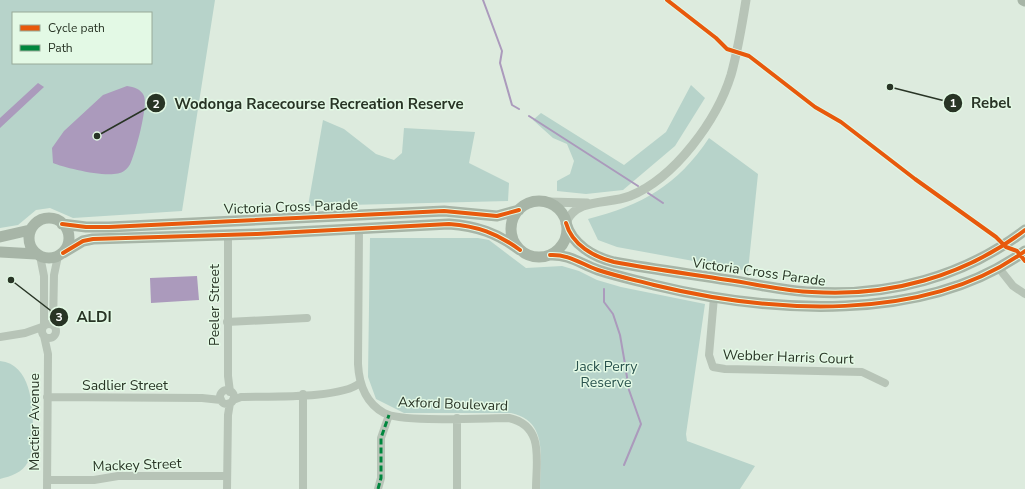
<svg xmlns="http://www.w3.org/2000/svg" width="1025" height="489" viewBox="0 0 1025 489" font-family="'Nunito Sans',sans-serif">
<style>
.green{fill:#b7d3ca;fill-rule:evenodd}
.water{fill:#ab9abc}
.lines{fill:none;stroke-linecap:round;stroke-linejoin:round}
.stream{stroke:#ab9abc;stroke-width:2}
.minor{stroke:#b7c4b7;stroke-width:8}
.tertiary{stroke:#b7c4b7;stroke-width:9}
.secondary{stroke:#a7b5a7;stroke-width:11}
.quiet{stroke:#00873e;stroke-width:3;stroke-dasharray:6 3;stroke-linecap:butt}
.cycleway-casing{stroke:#e3f9e5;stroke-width:6}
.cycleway{stroke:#e8590c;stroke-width:4}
.labels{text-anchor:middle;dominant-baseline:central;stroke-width:3;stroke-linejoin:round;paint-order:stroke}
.street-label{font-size:14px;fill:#283425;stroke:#e3f9e5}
.park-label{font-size:14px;fill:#29524d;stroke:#e3f9e5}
.leader{fill:none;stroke:#283425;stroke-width:1.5}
.callout-dot{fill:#283425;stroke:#e3f9e5;stroke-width:1.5}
.mark-label{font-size:12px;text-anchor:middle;font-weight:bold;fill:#fff}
.callout-label{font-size:15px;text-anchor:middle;font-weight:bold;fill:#283425;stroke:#e3f9e5;stroke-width:3;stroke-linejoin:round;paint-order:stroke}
</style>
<rect width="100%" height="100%" fill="#ddebde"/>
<path class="green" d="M0 0H215L182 211 73 218 50 208 36 210 18 225 0 228ZM13 13H151V63H13Z
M691 85 705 98 675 146 623 190 586 194 557 191V181L570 174 574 161 567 144 553 138 533 120 541 113 624 165 666 132Z
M323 120 344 129 376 154 394 160 402 153 404 128 475 132 469 163 509 183 508 201 308 206Z
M709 138 758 174 748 271 617 247 598 240 588 219C642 205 677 186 709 138Z
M370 238H478L489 240 526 268 562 266 579 271 597 280 621 287 705 304 686 434 687 441 755 466 740 489H540C540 459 549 421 511 413H404L376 399 368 377Z
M0 361C31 364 33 406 33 429 33 440 34 452 28 462 22 473 11 476 0 479Z"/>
<path class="water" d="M38 83 44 87 0 128V118Z
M127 86C134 87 141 89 144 96 148 106 136 151 131 162 130 165 127 169 124 171 113 180 65 168 53 163L52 148 64 131 103 95Z
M197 276 199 300 151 303 150 278Z"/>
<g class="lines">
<path class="stream" d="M483 0 502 51 500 63 512 105 519 109
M529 116 638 186
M648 193 663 203
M604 289V302L613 314 620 335 625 364
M624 465 641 424 629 390 626 371"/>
<path class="minor" d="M359 229 358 364C359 384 366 403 384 413 402 423 485 418 509 418 545 426 536 461 536 489
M228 234V376L230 392
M40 256 44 276V325
M998 267 1013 286 1025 294
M714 297 709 355 713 367 725 369 862 372 885 383
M227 322 307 318
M42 331a7 7 0 1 1 14 0a7 7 0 1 1-14 0Z
M53 325 54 275 58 256
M44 336 48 354 47 489
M0 337 25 333 42 327
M220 397a7 7 0 1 1 14 0a7 7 0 1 1-14 0Z
M303 394V489
M47 397 202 398 221 400
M233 400 241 397C268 396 341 399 360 383
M457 418V489
M47 480H94L118 476H227
M227 489 228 415 230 403
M378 489 381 478V438L389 415"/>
<path class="tertiary" d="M549 202 587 203
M566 222C578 197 608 205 630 196 675 178 717 120 731 75 738 50 742 25 746 0"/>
<path class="secondary" d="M1023 0 1025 1
M511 229a28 28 0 1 1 56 0a28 28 0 1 1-56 0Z
M29 238a20 20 0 1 1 40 0a20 20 0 1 1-40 0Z
M566 223C572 245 594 257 614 262 652 269 690 274 728 280 756 284 784 291 812 292 888 297 964 277 1025 230
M62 224 86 227H109L444 211 497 216 519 210
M0 237 30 230
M0 252 36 254
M63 253 83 241 93 239 257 234 449 224C477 226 497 233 520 250
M550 255C569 254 581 264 598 270 616 276 635 280 654 285 769 313 925 324 1025 251"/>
<path class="quiet" d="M378 489 381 478V438L389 415"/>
<g class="cycleway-casing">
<path id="cycleway" d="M667 0 716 38 727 49 749 56 815 107 841 122 915 179 996 237 1006 247 1017 251 1025 261
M566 223C572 245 594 257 614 262 652 269 690 274 728 280 756 284 784 291 812 292 888 297 964 277 1025 230
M62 224 86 227H109L444 211 497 216 519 210
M63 253 83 241 93 239 257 234 449 224C477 226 497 233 520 250
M550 255C569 254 581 264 598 270 616 276 635 280 654 285 769 313 925 324 1025 251"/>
</g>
<use href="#cycleway" class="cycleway"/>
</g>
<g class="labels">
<g class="street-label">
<text transform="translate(291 207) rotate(-2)">Victoria Cross Parade</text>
<text transform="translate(759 272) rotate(8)">Victoria Cross Parade</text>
<text transform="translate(214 305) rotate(-90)">Peeler Street</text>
<text transform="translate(788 357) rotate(2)">Webber Harris Court</text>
<text x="125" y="385">Sadlier Street</text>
<text transform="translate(453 404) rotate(2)">Axford Boulevard</text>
<text transform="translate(34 422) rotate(-90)">Mactier Avenue</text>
<text transform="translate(137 465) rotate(-2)">Mackey Street</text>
</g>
<g class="park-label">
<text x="606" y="366">Jack Perry<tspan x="606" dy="16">Reserve</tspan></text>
</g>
</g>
<path class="leader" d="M890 87L953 103M97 136L156 103M11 280L59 317"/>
<g class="callout-dot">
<circle cx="890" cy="87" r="4"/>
<circle cx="97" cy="136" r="4"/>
<circle cx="11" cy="280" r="4"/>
<circle cx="953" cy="103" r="10"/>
<circle cx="156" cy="103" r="10"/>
<circle cx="59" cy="317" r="10"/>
</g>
<g class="mark-label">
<text x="953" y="107">1</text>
<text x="156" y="108">2</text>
<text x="59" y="321">3</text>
</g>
<g class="callout-label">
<text x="991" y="108">Rebel</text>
<text x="319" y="109">Wodonga Racecourse Recreation Reserve</text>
<text x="94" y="322">ALDI</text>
</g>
<rect x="12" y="12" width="140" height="52" fill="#e3f9e5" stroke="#98aa98"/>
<rect x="20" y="25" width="20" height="6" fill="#e8590c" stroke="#98aa98"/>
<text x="48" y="32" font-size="12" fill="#283425">Cycle path</text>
<rect x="20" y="45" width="20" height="6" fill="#00873e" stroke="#98aa98"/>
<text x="48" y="52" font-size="12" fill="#283425">Path</text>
</svg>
